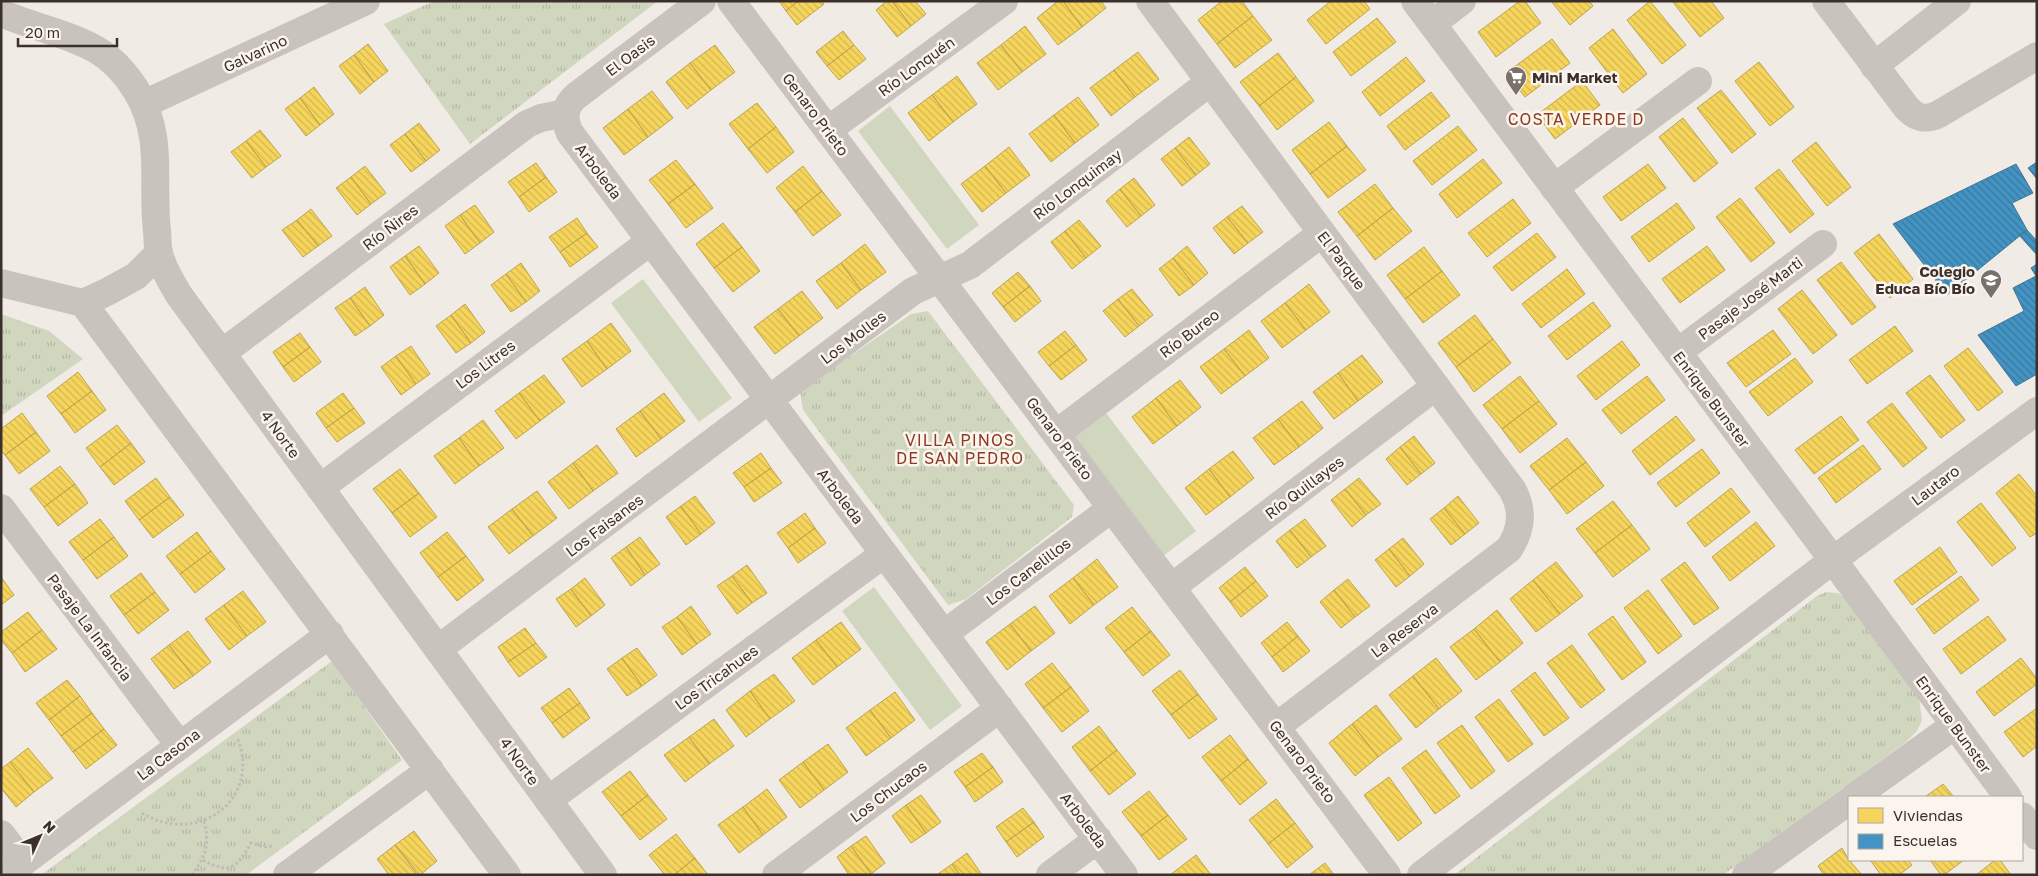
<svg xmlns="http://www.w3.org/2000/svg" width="2038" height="876" viewBox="0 0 2038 876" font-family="'Golos Text',sans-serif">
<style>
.green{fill:#d1d6bf}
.park{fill:url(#park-tufts)}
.homes{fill:url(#homes-back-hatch);stroke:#bea44d}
.schools{fill:url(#schools-back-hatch);stroke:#417595}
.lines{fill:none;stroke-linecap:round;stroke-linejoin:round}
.path{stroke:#c2bbb6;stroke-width:3;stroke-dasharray:2.5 2.5;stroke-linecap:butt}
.minor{stroke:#c9c3be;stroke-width:28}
.tertiary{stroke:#c9c3be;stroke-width:28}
.labels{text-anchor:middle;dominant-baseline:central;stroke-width:5;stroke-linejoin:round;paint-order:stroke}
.street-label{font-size:15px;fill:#3b302b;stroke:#fbf5ee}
.poi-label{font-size:15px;font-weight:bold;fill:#3b302b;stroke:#fbf5ee;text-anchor:start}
.neighbourhood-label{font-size:16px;letter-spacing:1px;fill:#8c3b22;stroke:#fbf5ee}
</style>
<defs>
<pattern id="park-tufts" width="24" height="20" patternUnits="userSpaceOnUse" patternTransform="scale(1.25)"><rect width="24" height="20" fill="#d1d6bf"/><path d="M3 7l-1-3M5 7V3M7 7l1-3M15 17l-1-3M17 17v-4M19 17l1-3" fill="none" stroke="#b4b8a4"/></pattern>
<pattern id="homes-back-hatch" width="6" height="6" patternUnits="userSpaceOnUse" patternTransform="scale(1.25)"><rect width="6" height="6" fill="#f6d55c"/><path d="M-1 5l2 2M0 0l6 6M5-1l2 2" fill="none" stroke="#d4b750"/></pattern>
<pattern id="schools-back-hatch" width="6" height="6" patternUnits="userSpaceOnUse" patternTransform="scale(1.25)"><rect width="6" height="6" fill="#4393c3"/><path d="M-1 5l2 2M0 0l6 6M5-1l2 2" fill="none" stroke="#39789f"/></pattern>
</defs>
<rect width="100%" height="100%" fill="#f0ebe5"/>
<path class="green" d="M890 106 979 225 947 249 858 131Z
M643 279 732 398 699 422 611 303Z
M1106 413 1196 531 1163 556 1074 437Z
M874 587 962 706 930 730 842 611Z"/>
<path class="park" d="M434 1H658L470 144 384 24Z
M928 311 1074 505 1072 517 966 599 948 605 803 410 800 391 911 314Z
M1 314 49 331 83 359 1 416Z
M1826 592 1838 593 1847 600 1919 698 1922 720 1917 731 1906 742 1723 875H1454L1817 596Z
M332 661 402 760 246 875H41Z"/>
<path class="homes" d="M779 1H798L786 11Z
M798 1H822L824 4 797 25 786 11Z
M887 1H892L911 26 897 37 876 10Z
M892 1H915L926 14 911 26Z
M1058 1H1063L1082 27 1058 45 1037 18Z
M1063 1H1101L1106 8 1082 27Z
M1222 1H1242L1253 16 1217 44 1198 20Z
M1331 1H1364L1370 9 1326 44 1307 20Z
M1520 1H1525L1541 23 1496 57 1478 32Z
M1551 1H1589L1593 6 1570 25Z
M1650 1 1686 45 1662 64 1627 20Z
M1672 1H1711L1724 18 1700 37Z
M1253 16 1272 40 1235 68 1217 44Z
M1377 18 1396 42 1351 76 1333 52Z
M1025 26 1046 54 1022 72 1001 45Z
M1613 29 1647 74 1623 93 1589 48Z
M843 31 854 45 827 66 816 52Z
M1552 39 1570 63 1525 97 1506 73Z
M368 44 388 71 374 82 354 55Z
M715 45 735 72 711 90 690 63Z
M854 45 866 59 839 80 827 66Z
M1001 45 1022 72 998 90 977 63Z
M1138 52 1159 79 1135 97 1114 70Z
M1278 53 1296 77 1259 106 1240 82Z
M354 55 374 82 360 94 339 66Z
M1406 57 1425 81 1380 116 1362 92Z
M1759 62 1794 107 1770 126 1735 81Z
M690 63 711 90 687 109 666 82Z
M1114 70 1135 97 1111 116 1090 88Z
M957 76 977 104 953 122 932 95Z
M1296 77 1314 101 1277 130 1259 106Z
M1582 81 1600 105 1555 139 1537 115Z
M314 87 334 114 320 125 300 98Z
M1721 90 1756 134 1732 153 1697 108Z
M652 91 673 118 648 137 628 109Z
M1431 92 1450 116 1405 150 1387 126Z
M932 95 953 122 929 141 908 113Z
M1078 97 1099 125 1075 143 1054 115Z
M300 98 320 125 306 136 285 109Z
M757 103 776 127 748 149 729 124Z
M628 109 648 137 624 155 603 128Z
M1054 115 1075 143 1051 162 1029 134Z
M1683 118 1718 163 1694 182 1659 137Z
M1329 122 1347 146 1310 174 1292 150Z
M419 123 440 150 426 161 405 134Z
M1458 126 1477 150 1432 185 1413 161Z
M776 127 794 152 767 173 748 149Z
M260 130 281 156 266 167 246 141Z
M405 134 426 161 411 172 390 145Z
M1189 137 1210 164 1196 175 1175 148Z
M246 141 266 167 252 178 231 152Z
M1816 142 1851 187 1827 206 1792 161Z
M1347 146 1366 170 1328 198 1310 174Z
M1009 147 1030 175 1006 193 985 166Z
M1175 148 1196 175 1182 186 1161 159Z
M1483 159 1502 183 1457 218 1439 194Z
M676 160 695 184 668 204 649 180Z
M536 163 546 177 519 197 508 182Z
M1648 164 1666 188 1621 221 1603 197Z
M365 166 386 193 371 204 351 177Z
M803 166 822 191 795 212 776 188Z
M985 166 1006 193 982 212 961 184Z
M1779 169 1814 214 1790 233 1755 188Z
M351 177 371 204 357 215 336 188Z
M546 177 557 192 529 212 519 197Z
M1134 178 1155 205 1141 216 1120 189Z
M695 184 713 208 686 228 668 204Z
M1375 184 1393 208 1357 236 1338 212Z
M1120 189 1141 216 1127 227 1106 201Z
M822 191 841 215 813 236 795 212Z
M1740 198 1775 243 1751 262 1716 217Z
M1513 199 1531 223 1487 257 1468 233Z
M1677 203 1695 228 1649 262 1631 237Z
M475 205 494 232 480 243 460 215Z
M1242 206 1263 232 1248 243 1227 217Z
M1393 208 1412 231 1375 260 1357 236Z
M311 209 332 236 318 246 297 220Z
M460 215 480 243 465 254 445 226Z
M1227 217 1248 243 1234 254 1213 228Z
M577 218 587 233 560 252 549 237Z
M297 220 318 246 303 257 282 230Z
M1079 220 1101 246 1086 258 1065 231Z
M723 223 742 247 714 268 696 244Z
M1065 231 1086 258 1072 269 1051 242Z
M587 233 598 247 570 267 560 252Z
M1537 233 1556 257 1512 291 1493 267Z
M1879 234 1913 279 1890 298 1854 253Z
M865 244 886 272 861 290 841 263Z
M419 246 439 273 425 284 405 256Z
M1187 246 1208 273 1194 285 1173 258Z
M1707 246 1725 270 1680 303 1662 279Z
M742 247 760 271 733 292 714 268Z
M1424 247 1442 271 1405 299 1387 275Z
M405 256 425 284 410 295 390 267Z
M1173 258 1194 285 1179 296 1159 269Z
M1841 262 1876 307 1852 325 1817 280Z
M521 263 540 291 526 302 506 274Z
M841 263 861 290 837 309 816 281Z
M1567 269 1585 294 1541 328 1522 304Z
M1442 271 1460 295 1423 323 1405 299Z
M1018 272 1030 286 1003 307 992 293Z
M506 274 526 302 511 312 491 285Z
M1309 284 1330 312 1306 330 1285 303Z
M1030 286 1041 301 1015 322 1003 307Z
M365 287 384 315 370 326 350 298Z
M1132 289 1153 315 1139 326 1118 299Z
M1802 290 1837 335 1813 354 1778 309Z
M802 291 823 318 799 336 778 309Z
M350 298 370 326 355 336 335 308Z
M1118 299 1139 326 1125 337 1103 311Z
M1593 302 1611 326 1567 360 1548 336Z
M1285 303 1306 330 1282 348 1261 321Z
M465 304 485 332 471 343 451 315Z
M778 309 799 336 775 354 754 327Z
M451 315 471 343 456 353 436 326Z
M1475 315 1493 339 1456 367 1438 343Z
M611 323 631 351 607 369 587 341Z
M1895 326 1913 351 1867 384 1849 360Z
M1249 330 1269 358 1245 376 1224 349Z
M1773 330 1791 354 1746 387 1727 363Z
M1065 331 1076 345 1049 366 1038 352Z
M300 333 310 347 283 367 273 352Z
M1493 339 1511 363 1474 392 1456 367Z
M587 341 607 369 582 387 562 359Z
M1622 341 1640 365 1596 400 1577 376Z
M1076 345 1087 360 1061 380 1049 366Z
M411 346 430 374 416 384 396 356Z
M310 347 321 362 294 382 283 367Z
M1968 348 2003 392 1978 411 1944 366Z
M1224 349 1245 376 1221 394 1200 367Z
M1362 355 1383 382 1358 401 1338 373Z
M396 356 416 384 401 395 381 367Z
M1795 358 1813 382 1768 416 1749 392Z
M78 372 92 391 61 414 47 396Z
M1338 373 1358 401 1334 419 1313 392Z
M544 375 565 402 540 421 519 393Z
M1930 375 1965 420 1941 438 1906 393Z
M1520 376 1539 401 1502 429 1483 405Z
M1647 376 1665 400 1621 434 1602 410Z
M1180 380 1201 407 1177 426 1156 398Z
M92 391 106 410 75 433 61 414Z
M343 393 354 408 326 428 316 413Z
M519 393 540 421 516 439 495 411Z
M664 393 685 421 661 439 640 411Z
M1156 398 1177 426 1153 444 1132 417Z
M1302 401 1323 428 1299 447 1278 419Z
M1539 401 1557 424 1520 453 1502 429Z
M1892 403 1927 448 1903 467 1867 422Z
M354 408 365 423 337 442 326 428Z
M640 411 661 439 636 457 616 429Z
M22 413 36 432 5 455 1 451V429Z
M1676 416 1695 440 1650 475 1632 451Z
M1841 416 1859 440 1814 474 1795 450Z
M1278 419 1299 447 1274 465 1253 438Z
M483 420 504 448 479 466 459 438Z
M117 425 131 443 100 467 86 448Z
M36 432 50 451 19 474 5 455Z
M1414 436 1435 463 1421 474 1400 447Z
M459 438 479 466 455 484 434 456Z
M1567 438 1586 462 1549 490 1530 466Z
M131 443 145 462 114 485 100 467Z
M597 445 618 473 593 491 573 463Z
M1863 445 1881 469 1836 503 1818 478Z
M1400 447 1421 474 1407 485 1386 459Z
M1702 449 1720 473 1676 507 1657 483Z
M1233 451 1254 478 1230 497 1209 469Z
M761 453 771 468 744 487 733 473Z
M1586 462 1604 486 1567 514 1549 490Z
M573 463 593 491 569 509 548 482Z
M60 466 75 484 44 507 30 489Z
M771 468 782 483 754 502 744 487Z
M400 469 419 493 392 513 373 489Z
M1209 469 1230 497 1206 515 1185 488Z
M2019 474 2037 496V533L2030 537 1996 493Z
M156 478 170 497 139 520 125 501Z
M1359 478 1381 504 1366 515 1345 489Z
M75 484 88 503 58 526 44 507Z
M1731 488 1750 512 1705 547 1687 523Z
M1345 489 1366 515 1352 527 1331 500Z
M537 491 557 518 533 536 512 509Z
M419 493 437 517 410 537 392 513Z
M695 496 715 523 701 534 681 506Z
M1458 496 1479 523 1465 534 1444 508Z
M170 497 184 515 153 538 139 520Z
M1613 501 1632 525 1595 553 1576 529Z
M1981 503 2016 548 1992 566 1957 522Z
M681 506 701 534 686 545 666 517Z
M1444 508 1465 534 1451 545 1430 519Z
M512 509 533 536 509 554 488 527Z
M805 513 815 528 788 548 777 533Z
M100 519 114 537 83 560 69 542Z
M1305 519 1326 546 1311 557 1290 530Z
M1756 522 1775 546 1730 581 1712 557Z
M1632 525 1650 549 1613 577 1595 553Z
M815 528 826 543 798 563 788 548Z
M1290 530 1311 557 1297 568 1276 541Z
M197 532 211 551 180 574 166 556Z
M447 532 466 556 438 577 420 553Z
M114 537 128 556 97 579 83 560Z
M640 537 660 564 645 575 626 547Z
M1403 538 1424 564 1410 576 1389 549Z
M626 547 645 575 631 586 611 558Z
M1940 547 1957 572 1912 605 1894 581Z
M1389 549 1410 576 1396 587 1375 560Z
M211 551 225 569 195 593 180 574Z
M466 556 484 580 457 601 438 577Z
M1097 559 1118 587 1094 605 1073 578Z
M1556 562 1583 596 1560 614 1533 580Z
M1685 562 1719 608 1694 625 1661 580Z
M747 565 767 593 752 603 732 576Z
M1245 567 1256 581 1230 602 1219 588Z
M141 573 155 592 124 615 110 596Z
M732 576 752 603 737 614 717 586Z
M1961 576 1979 600 1934 634 1916 609Z
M1 577 14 595 1 605Z
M585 578 605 605 591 616 571 589Z
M1073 578 1094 605 1070 624 1049 596Z
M1348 579 1370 606 1355 617 1334 590Z
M1533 580 1560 614 1536 632 1510 599Z
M1256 581 1268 596 1241 617 1230 602Z
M571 589 591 616 576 627 556 599Z
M1334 590 1355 617 1341 628 1320 602Z
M1648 590 1682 636 1658 654 1624 608Z
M243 591 266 622 247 636 224 605Z
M155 592 169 610 138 634 124 615Z
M224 605 247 636 229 650 205 619Z
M691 606 711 634 697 644 677 617Z
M1035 606 1055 633 1031 651 1010 624Z
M1132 607 1151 631 1124 652 1105 628Z
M1497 610 1523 643 1500 662 1474 629Z
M28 612 42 630 12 653 1 640V632Z
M1613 616 1646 662 1622 680 1588 634Z
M1988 616 2006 640 1961 674 1943 649Z
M677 617 697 644 682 655 662 627Z
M841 622 861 649 837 667 816 640Z
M1287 622 1298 636 1272 657 1261 643Z
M1010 624 1031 651 1007 670 986 642Z
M525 628 536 643 508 662 498 647Z
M1474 629 1500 662 1476 680 1450 647Z
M42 630 57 649 25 672 12 653Z
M188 631 211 662 193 676 169 645Z
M1151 631 1170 655 1143 676 1124 652Z
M1298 636 1310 651 1283 672 1272 657Z
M816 640 837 667 813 685 792 658Z
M536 643 547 657 519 677 508 662Z
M169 645 193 676 174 689 151 659Z
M1572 645 1605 690 1581 708 1547 663Z
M637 648 657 675 642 686 622 658Z
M622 658 642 686 627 696 607 669Z
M1436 658 1462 691 1439 709 1413 676Z
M2021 658 2037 679V684L1994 716 1976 692Z
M1052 663 1071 687 1043 708 1025 684Z
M1180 670 1198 694 1171 715 1152 691Z
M1535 672 1569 718 1544 736 1511 691Z
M774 674 795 701 770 719 750 691Z
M1413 676 1439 709 1416 728 1389 695Z
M67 680 80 696 49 720 36 703Z
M1071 687 1089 711 1062 732 1043 708Z
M569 688 580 703 552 723 541 708Z
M750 691 770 719 746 737 726 710Z
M895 692 915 720 891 738 870 710Z
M1198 694 1217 719 1189 739 1171 715Z
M80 696 92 713 61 736 49 720Z
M1499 699 1533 744 1508 762 1475 717Z
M580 703 590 718 563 738 552 723Z
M1376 705 1402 739 1378 757 1352 724Z
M2037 708V746L2023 757 2004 732Z
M870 710 891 738 866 756 846 728Z
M92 713 104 729 73 752 61 736Z
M714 719 734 746 709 764 689 737Z
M1352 724 1378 757 1355 776 1329 743Z
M1462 725 1495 771 1471 789 1437 743Z
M1099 726 1117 750 1090 771 1072 747Z
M104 729 117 745 86 769 73 752Z
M1230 735 1248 759 1221 781 1202 757Z
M689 737 709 764 685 782 664 755Z
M828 744 848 772 824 790 803 762Z
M28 748 53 778 34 792 10 762Z
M1117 750 1136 774 1109 795 1090 771Z
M1426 750 1460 796 1435 814 1402 768Z
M982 753 993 767 965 787 954 772Z
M1248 759 1267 783 1240 805 1221 781Z
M10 762 34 792 16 807 1 788V769Z
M803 762 824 790 800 808 779 780Z
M993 767 1003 782 975 802 965 787Z
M630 771 648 795 621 816 602 792Z
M1389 777 1422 823 1398 841 1364 795Z
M1943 784 1954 797H1925Z
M767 789 787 817 763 835 743 807Z
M1149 791 1168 815 1141 836 1122 812Z
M648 795 667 819 640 840 621 816Z
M921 795 941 822 926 833 906 805Z
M1276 799 1295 823 1268 844 1249 820Z
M906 805 926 833 911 843 892 816Z
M743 807 763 835 739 853 718 825Z
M1023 808 1034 822 1006 842 996 827Z
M1168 815 1187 839 1159 860 1141 836Z
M1034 822 1044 837 1017 857 1006 842Z
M1295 823 1313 847 1287 868 1268 844Z
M414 831 437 861 420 875 395 845Z
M676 834 695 858 674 875H665L649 855Z
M866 836 885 863 871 874 851 846Z
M395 845 418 875H389L377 859Z
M851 846 871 874 869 875H849L837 857Z
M1842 848 1849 860 1862 875H1824L1818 866Z
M967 853 982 875H960L952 864Z
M1196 855 1211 875H1170Z
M695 858 708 875H674Z
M1870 860H1908L1912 865 1899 875H1881Z
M1930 860H1964L1944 875H1941Z
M1995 860H2000L2011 875H1976Z
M1325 863 1334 875H1309Z
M952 864 960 875H938V874Z"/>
<path class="schools" d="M2037 162V179L2028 168Z
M2016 164 2033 193 2012 203 2027 230 1947 295 1893 224Z
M2027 230 2037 241V255L2019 235Z
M2037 264V374L2016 386 1978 335 2024 311 2013 288 2036 276 2031 268Z"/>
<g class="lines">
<path class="path" d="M142 813C196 846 261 802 238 739
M203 860C229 875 237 868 251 843L264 847 273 846
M192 875C206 855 210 845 204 821"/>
<path class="minor" d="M702 1 576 96C564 107 563 118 570 133L1124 875
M731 1 1387 875
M1150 1 1512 489C1524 510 1522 529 1509 549L1277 726
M1415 1 1833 560 2008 797
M1826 1 1906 107C1916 118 1925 121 1939 114L2037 56
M1432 24 1462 1
M1874 66 1957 1
M144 104 366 1
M828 130 1004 1
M1554 188 1698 81
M1 283 83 303 107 292 136 276 159 253
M83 303 507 875
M1678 352 1823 244
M222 353 527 124 541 118 565 113
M1057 433 1322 233
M320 488 651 241
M1 508 180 746
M1172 587 1436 386
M944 634 1112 508
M438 649 913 291 970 265 1210 82
M1854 797 1955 725
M548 800 884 554
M2022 816 2037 836
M1 834 23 863
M6 875 330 634
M287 875 430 770
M776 875 1000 708
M1050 875 1098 839
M1421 875 1833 560 2037 411
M1746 875 1849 801"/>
<path class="tertiary" d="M1 13C32 27 68 33 97 50 114 60 126 74 136 90 165 138 151 179 157 231 158 238 157 247 159 254 163 268 171 282 179 295L603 875"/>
</g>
<defs>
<g id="supermarket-pin" transform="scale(1.125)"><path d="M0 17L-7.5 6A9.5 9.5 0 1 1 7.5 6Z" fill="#7a716c" stroke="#fbf5ee"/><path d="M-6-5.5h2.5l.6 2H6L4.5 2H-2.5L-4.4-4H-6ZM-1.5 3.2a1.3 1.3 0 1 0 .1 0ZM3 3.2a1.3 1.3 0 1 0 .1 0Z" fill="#fff"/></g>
<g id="school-pin" transform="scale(1.125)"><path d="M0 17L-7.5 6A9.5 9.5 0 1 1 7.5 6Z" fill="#7a716c" stroke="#fbf5ee"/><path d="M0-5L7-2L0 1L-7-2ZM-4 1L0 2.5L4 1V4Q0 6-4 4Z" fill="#fff"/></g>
</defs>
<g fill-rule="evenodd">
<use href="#supermarket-pin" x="1516" y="77"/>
<use href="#school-pin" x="1991" y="280"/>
</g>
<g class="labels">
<g class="street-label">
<text transform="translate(255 53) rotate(-25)">Galvarino</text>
<text transform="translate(630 55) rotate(-37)">El Oasis</text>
<text transform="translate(916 66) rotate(-36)">Río Lonquén</text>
<text transform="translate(816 114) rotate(53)">Genaro Prieto</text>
<text transform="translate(599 171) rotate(53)">Arboleda</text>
<text transform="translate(1077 184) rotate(-37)">Río Lonquimay</text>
<text transform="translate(390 227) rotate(-37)">Río Ñires</text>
<text transform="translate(1342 260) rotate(53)">El Parque</text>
<text transform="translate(1750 298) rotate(-37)">Pasaje José Marti</text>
<text transform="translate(1189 333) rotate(-37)">Río Bureo</text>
<text transform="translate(853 337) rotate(-37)">Los Molles</text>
<text transform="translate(485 364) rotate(-37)">Los Litres</text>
<text transform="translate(1712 399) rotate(53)">Enrique Bunster</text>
<text transform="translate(281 434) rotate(54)">4 Norte</text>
<text transform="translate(1060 438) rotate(53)">Genaro Prieto</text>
<text transform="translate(1935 485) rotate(-37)">Lautaro</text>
<text transform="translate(1304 487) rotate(-37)">Río Quillayes</text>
<text transform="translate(841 496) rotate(53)">Arboleda</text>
<text transform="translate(604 525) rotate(-37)">Los Faisanes</text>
<text transform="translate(1028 571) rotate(-37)">Los Canelillos</text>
<text transform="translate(90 627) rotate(53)">Pasaje La Infancia</text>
<text transform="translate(1404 630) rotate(-37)">La Reserva</text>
<text transform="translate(716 677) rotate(-36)">Los Tricahues</text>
<text transform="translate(1954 724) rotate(54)">Enrique Bunster</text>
<text transform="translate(168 754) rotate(-37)">La Casona</text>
<text transform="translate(520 761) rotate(54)">4 Norte</text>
<text transform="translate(1303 761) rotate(53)">Genaro Prieto</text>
<text transform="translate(888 791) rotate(-37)">Los Chucaos</text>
<text transform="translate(1084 820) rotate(53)">Arboleda</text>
</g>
<g class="poi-label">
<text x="1532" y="77">Mini Market</text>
<text x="1975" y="271" text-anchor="end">Colegio<tspan x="1975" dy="17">Educa Bío Bío</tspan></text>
</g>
<g class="neighbourhood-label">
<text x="1576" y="119">COSTA VERDE D</text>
<text x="960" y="440">VILLA PINOS<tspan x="960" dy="18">DE SAN PEDRO</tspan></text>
</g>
</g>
<rect width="2038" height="876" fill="none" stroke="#3b302b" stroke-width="5"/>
<rect x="1848" y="796" width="175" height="65" fill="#fbf5ee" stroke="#aea6a0"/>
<rect x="1858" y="808" width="25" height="15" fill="#f6d55c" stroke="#aea6a0"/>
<text x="1893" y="821" font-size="15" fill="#3b302b">Viviendas</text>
<rect x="1858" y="834" width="25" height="15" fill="#4393c3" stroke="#aea6a0"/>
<text x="1893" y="846" font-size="15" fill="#3b302b">Escuelas</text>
<g transform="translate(40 836) rotate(46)" stroke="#fbf5ee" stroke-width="4" paint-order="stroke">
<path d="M0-4L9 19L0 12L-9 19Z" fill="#3b302b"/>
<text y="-8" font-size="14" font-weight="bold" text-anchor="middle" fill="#3b302b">N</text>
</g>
<path d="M18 38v8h99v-8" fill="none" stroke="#3b302b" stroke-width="2.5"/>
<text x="25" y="38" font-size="15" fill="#3b302b" stroke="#fbf5ee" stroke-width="4" paint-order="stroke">20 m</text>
</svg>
